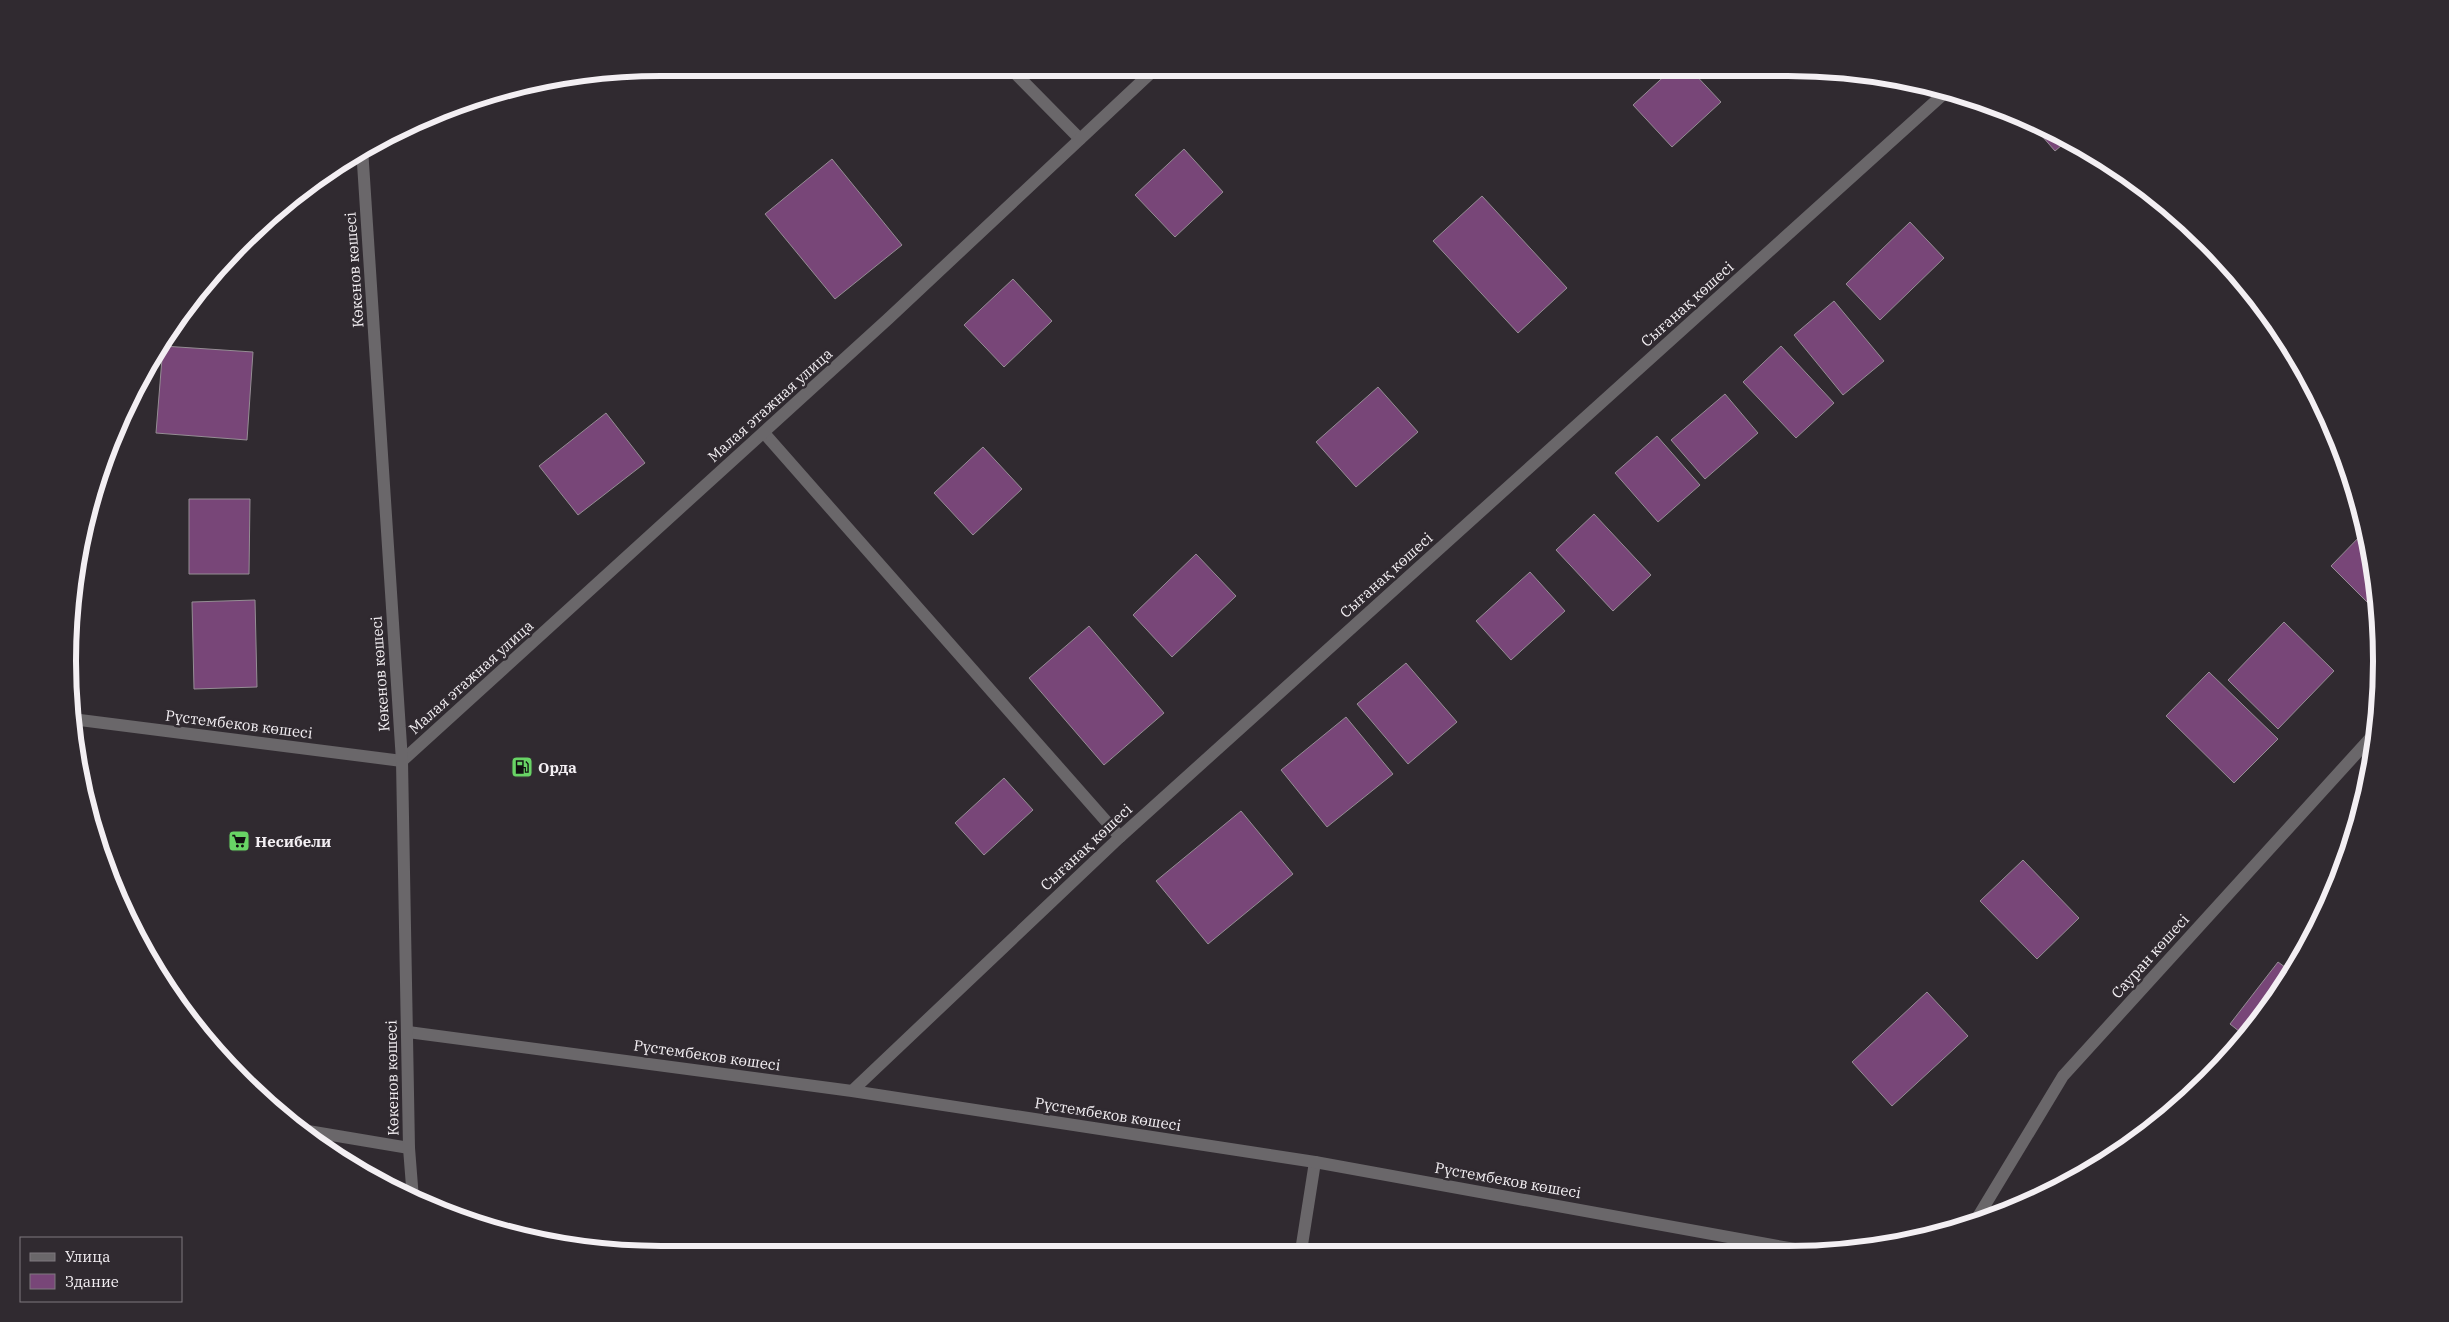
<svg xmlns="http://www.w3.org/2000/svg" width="2449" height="1322" viewBox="0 0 2449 1322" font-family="'IBM Plex Serif',serif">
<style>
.building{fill:#784678;stroke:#958d94}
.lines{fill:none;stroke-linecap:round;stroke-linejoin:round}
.service{stroke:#6a676a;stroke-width:12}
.minor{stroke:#6a676a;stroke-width:12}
.tertiary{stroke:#6a676a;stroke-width:12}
.labels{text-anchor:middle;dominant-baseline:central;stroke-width:5;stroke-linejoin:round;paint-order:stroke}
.street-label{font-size:15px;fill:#f3eff3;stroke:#302a30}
.poi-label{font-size:15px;font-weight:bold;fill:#f3eff3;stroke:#302a30;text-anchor:start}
.rim{fill:none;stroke:#f3eff3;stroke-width:6}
</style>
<rect width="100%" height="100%" fill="#302a30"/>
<path class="building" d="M1672 69H1690L1721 102 1672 147 1633 105Z
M2028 120 2051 129 2068 140 2055 151Z
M1184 149 1223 192 1175 237 1135 195Z
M832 159 902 245 835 299 765 214Z
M1482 196 1567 288 1518 333 1433 241Z
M1910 222 1944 258 1880 320 1846 284Z
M1013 279 1052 321 1004 367 964 325Z
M1834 301 1884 361 1843 395 1794 335Z
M163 346 253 352 247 440 156 433Z
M1781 346 1834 403 1796 438 1743 382Z
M1378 387 1418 432 1356 487 1316 442Z
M1725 394 1758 433 1705 479 1671 440Z
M606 413 645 463 578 515 539 466Z
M1657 436 1700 485 1658 522 1615 473Z
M983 447 1022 489 973 535 934 493Z
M189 499H250L249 574H189Z
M1594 514 1651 575 1613 611 1556 550Z
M2364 532 2376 584 2377 612 2331 566Z
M1196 554 1236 596 1172 657 1133 615Z
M1530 572 1565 611 1511 660 1476 621Z
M255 600 257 687 194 689 192 602Z
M2284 622 2334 671 2278 729 2228 680Z
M1089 626 1164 713 1104 765 1029 678Z
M1406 663 1457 722 1408 764 1357 704Z
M2209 672 2278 739 2234 783 2166 716Z
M1346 717 1393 774 1327 827 1281 770Z
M1004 778 1033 810 984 855 955 823Z
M1241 811 1293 874 1208 944 1156 881Z
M2023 860 2079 918 2037 959 1980 901Z
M2278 962 2289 970 2245 1036 2230 1024Z
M1927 992 1968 1036 1892 1106 1852 1062Z"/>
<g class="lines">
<path class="service" d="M1010 68 1080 139
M764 433 1120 837
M1301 1251 1315 1162"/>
<path class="minor" d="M72 719 402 761 888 319 1156 68
M408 1032 852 1091 1315 1162 1800 1250
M852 1091 1120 837 1948 90
M296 1129 409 1148
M1976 1220 2063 1076 2375 733"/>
<path class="tertiary" d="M362 148 402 761 409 1148 413 1199"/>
</g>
<defs>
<g id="fuel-square" transform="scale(1.125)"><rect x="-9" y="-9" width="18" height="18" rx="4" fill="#68d465" stroke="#302a30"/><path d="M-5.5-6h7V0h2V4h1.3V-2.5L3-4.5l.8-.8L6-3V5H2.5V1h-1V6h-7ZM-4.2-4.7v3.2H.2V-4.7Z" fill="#111"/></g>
<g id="supermarket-square" transform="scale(1.125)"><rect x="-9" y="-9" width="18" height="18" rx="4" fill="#68d465" stroke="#302a30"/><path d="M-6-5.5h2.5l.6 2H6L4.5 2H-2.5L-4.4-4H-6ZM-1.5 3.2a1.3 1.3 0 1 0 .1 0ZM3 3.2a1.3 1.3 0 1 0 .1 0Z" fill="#111"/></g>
</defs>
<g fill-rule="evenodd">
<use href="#fuel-square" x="522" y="767"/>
<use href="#supermarket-square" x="239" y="841"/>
</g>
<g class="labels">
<g class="street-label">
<text transform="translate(354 270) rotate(-94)">Көкенов көшесі</text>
<text transform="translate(1687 304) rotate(-42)">Сығанақ көшесі</text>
<text transform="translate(770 405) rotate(-42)">Малая этажная улица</text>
<text transform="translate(1386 575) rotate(-42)">Сығанақ көшесі</text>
<text transform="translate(380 674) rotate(-94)">Көкенов көшесі</text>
<text transform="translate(471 677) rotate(-42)">Малая этажная улица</text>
<text transform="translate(239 724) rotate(7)">Рүстембеков көшесі</text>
<text transform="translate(1086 847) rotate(-43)">Сығанақ көшесі</text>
<text transform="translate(2150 956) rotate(-48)">Сауран көшесі</text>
<text transform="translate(707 1055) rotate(8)">Рүстембеков көшесі</text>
<text transform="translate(392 1078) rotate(-91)">Көкенов көшесі</text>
<text transform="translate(1108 1114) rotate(9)">Рүстембеков көшесі</text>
<text transform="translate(1508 1180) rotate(10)">Рүстембеков көшесі</text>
</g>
<g class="poi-label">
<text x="538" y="767">Орда</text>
<text x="255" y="841">Несибели</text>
</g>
</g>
<path d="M0 0H2449V1322H0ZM661 76H1788A585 585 0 0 1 2373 661V661A585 585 0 0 1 1788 1246H661A585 585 0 0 1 76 661V661A585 585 0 0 1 661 76Z" fill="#302a30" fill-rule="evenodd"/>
<path class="rim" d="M661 76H1788A585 585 0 0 1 2373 661V661A585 585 0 0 1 1788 1246H661A585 585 0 0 1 76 661V661A585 585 0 0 1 661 76Z"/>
<rect x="20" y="1237" width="162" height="65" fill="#302a30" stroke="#7e797e"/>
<rect x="30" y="1253" width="25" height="8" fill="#6a676a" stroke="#7e797e"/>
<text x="65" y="1262" font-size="15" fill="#f3eff3">Улица</text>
<rect x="30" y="1274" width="25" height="15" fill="#784678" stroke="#7e797e"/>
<text x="65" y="1287" font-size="15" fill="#f3eff3">Здание</text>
</svg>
